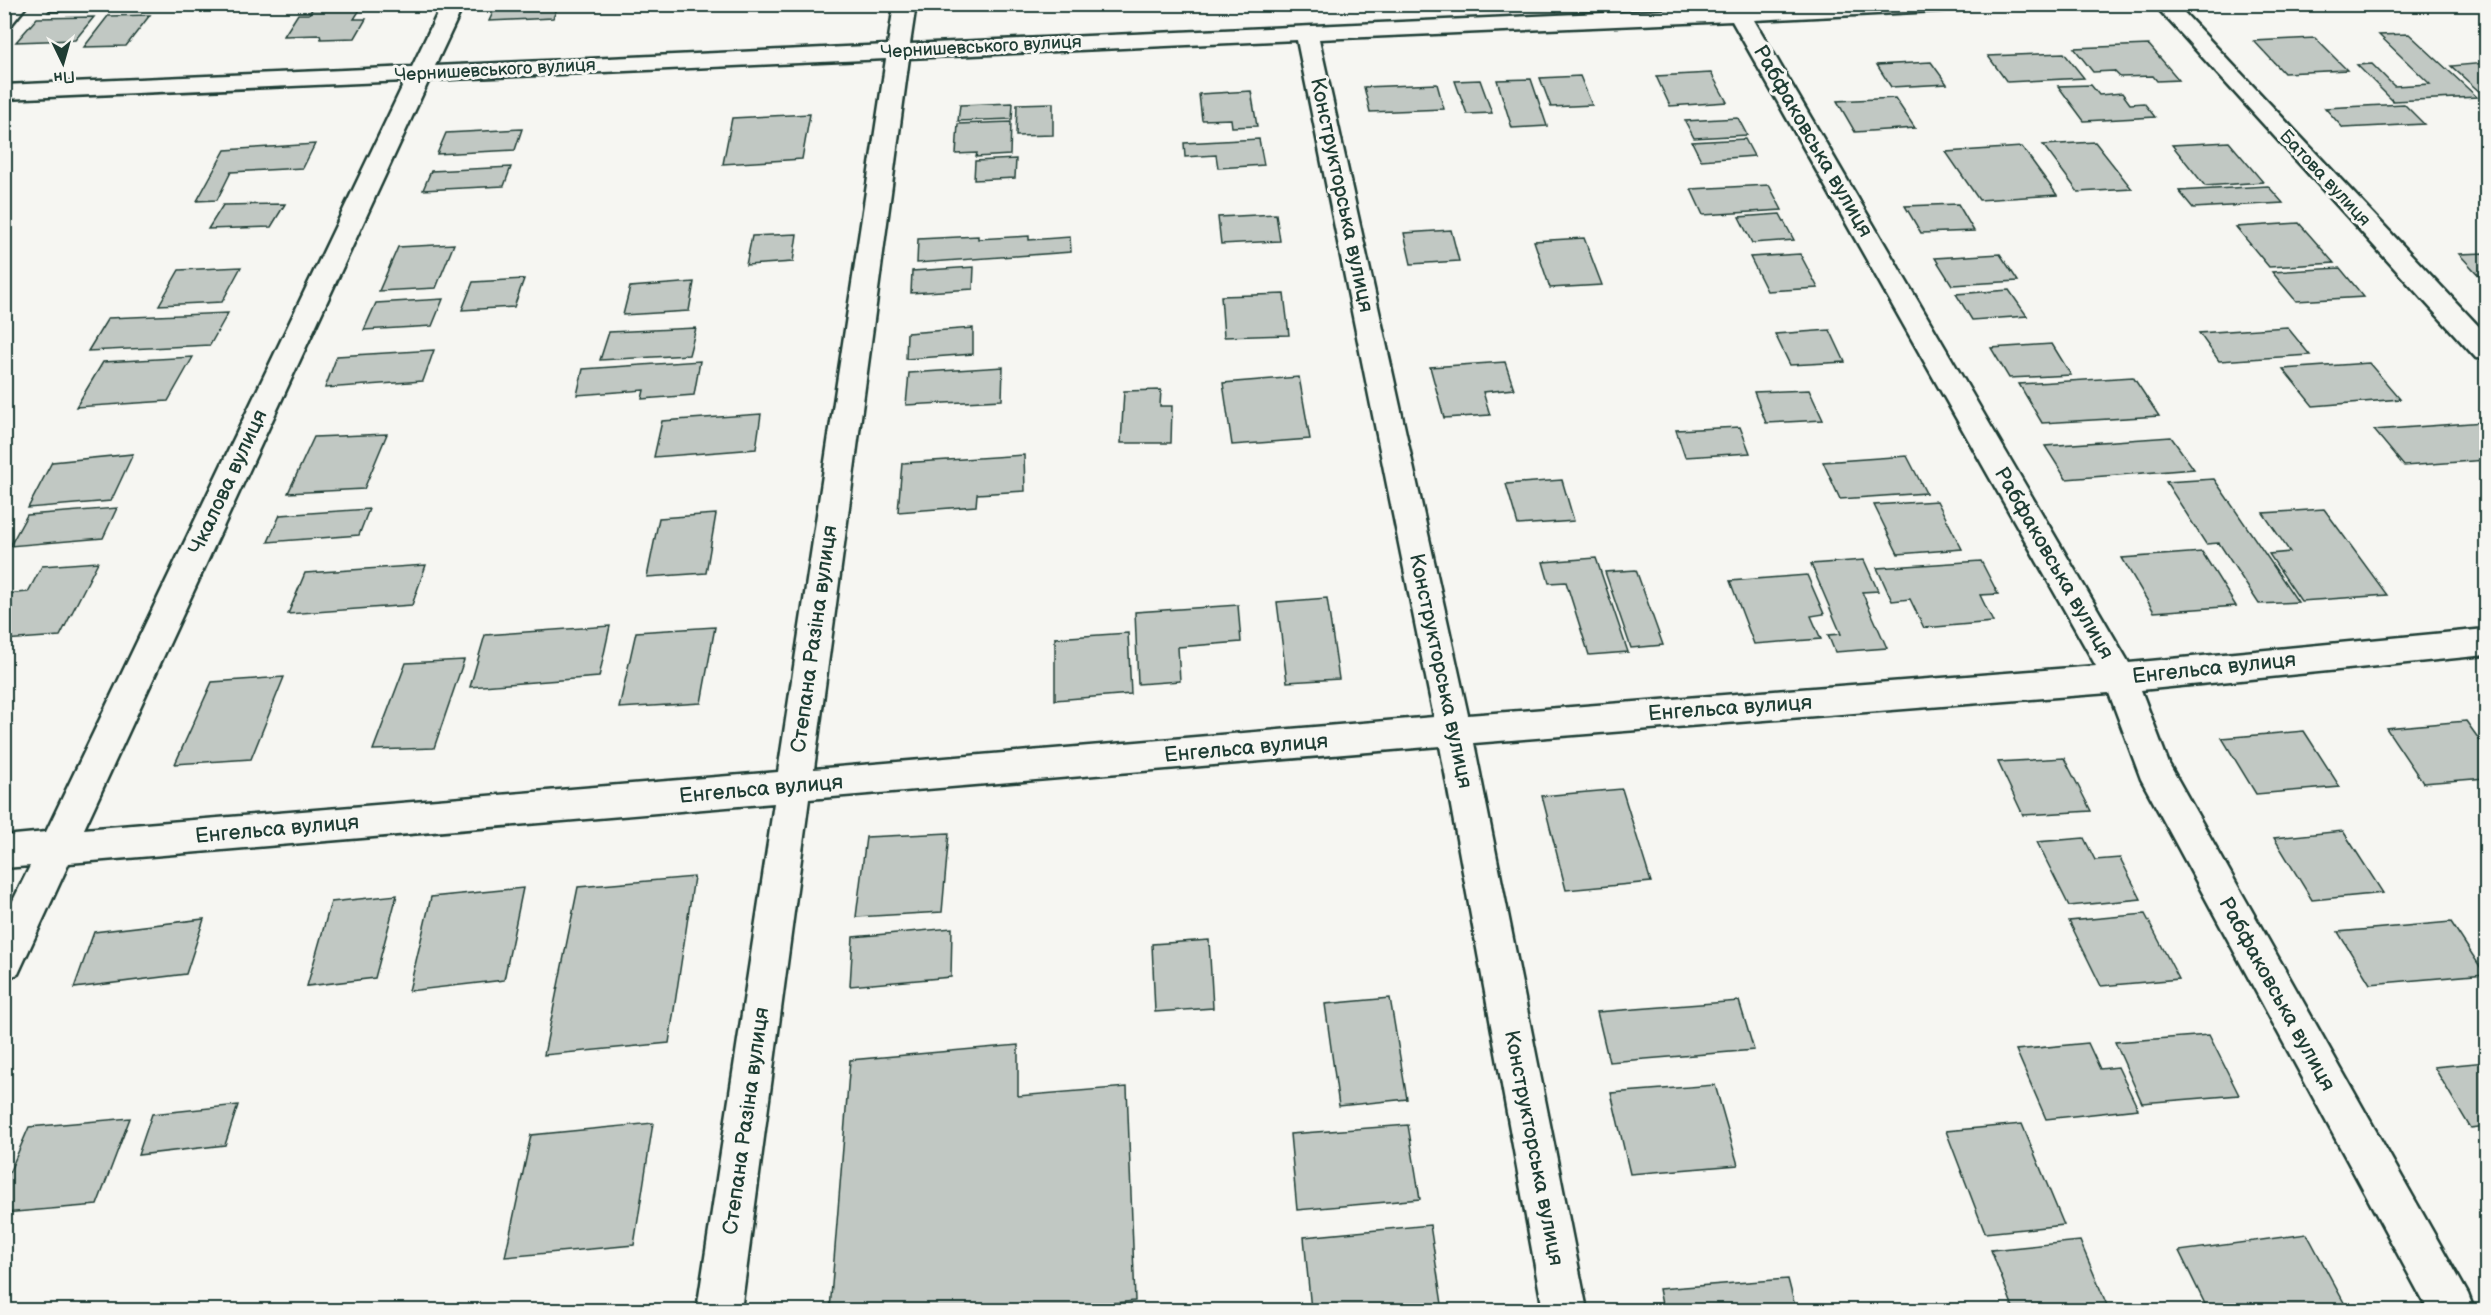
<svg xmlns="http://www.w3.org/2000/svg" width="2491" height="1315" viewBox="0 0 2491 1315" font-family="'Balsamiq Sans',sans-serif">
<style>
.building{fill:#c1c8c3;stroke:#1f3d34;stroke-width:1.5}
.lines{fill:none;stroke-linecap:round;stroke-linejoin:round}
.minor-casing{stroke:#1f3d34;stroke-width:5}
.minor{fill:#f6f6f2;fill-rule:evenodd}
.labels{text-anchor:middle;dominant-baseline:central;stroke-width:6;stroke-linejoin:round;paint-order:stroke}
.far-street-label{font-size:18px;fill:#1f3d34;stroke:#f6f6f2}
.street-label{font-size:21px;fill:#1f3d34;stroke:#f6f6f2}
</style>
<rect width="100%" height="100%" fill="#f6f6f2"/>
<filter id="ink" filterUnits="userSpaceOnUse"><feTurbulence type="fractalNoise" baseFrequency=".0167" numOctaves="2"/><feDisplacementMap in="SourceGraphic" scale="12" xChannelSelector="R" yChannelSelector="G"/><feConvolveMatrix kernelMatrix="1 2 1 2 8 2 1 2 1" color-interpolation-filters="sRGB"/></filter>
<g filter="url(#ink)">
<path class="building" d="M55 4H101L96 11 48 12Z
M328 4 363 5 354 19H366L355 38 321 39 320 35 284 36 298 14H309L314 6Z
M497 4H559L553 18 489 21Z
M736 4H775V8L735 10Z
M150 15 126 46 84 47 108 16Z
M94 17 75 40 16 42 37 18Z
M2409 34 2477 97 2393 101 2357 65 2372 64 2394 86 2430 84 2379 35Z
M2315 38 2347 70 2284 73 2254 41Z
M2149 45 2179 80 2157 81 2153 76 2120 77 2114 71 2093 72 2074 48Z
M2064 53 2084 78 2007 82 1988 56Z
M1931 62 1947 84 1891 87 1877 65Z
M2486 63V93L2482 94 2451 66Z
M1711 73 1727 102 1670 106 1656 76Z
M1580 76 1592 105 1551 107 1540 78Z
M1531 79 1547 126 1512 128 1497 80Z
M1480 80 1492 113 1467 114 1455 81Z
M1437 84 1444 109 1370 112 1364 87Z
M2091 85 2099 95 2122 93 2130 104 2144 103 2155 117 2084 121 2058 86Z
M1251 91 1257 126 1232 127 1231 119 1202 120 1199 94Z
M1895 98 1915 128 1855 132 1837 101Z
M1013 103 1012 119 958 121 960 105Z
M1053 103V135L1016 136 1017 104Z
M2404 104 2424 124 2343 128 2325 108Z
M810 114 802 159 723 164 732 118Z
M1738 118 1747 135 1694 138 1685 121Z
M1011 122 1010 155 976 157 977 153 956 154 958 124Z
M522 129 515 150 437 154 446 133Z
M1259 139 1264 165 1218 168 1216 155 1185 157 1184 143Z
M1745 139 1754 156 1701 160 1692 142Z
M2095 142 2132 189 2078 192 2043 145Z
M2229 142 2263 182 2205 186 2172 145Z
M315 144 303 168 231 172 217 200 197 201 225 150Z
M2022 147 2057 195 1979 200 1946 152Z
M1016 159 1015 178 974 180 975 161Z
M511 167 504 186 423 190 431 171Z
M1769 185 1782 210 1703 215 1691 189Z
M2268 186 2283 203 2193 208 2179 191Z
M285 204 271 227 208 229 223 205Z
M1958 204 1974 231 1921 233 1905 206Z
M1276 214 1280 241 1221 244 1218 217Z
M1780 214 1794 240 1752 243 1739 217Z
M2299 223 2334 263 2269 267 2236 227Z
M1451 230 1459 261 1411 264 1404 233Z
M797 234 793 262 746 265 752 236Z
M978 236V239L1029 236V240L1070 237 1071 252 917 263 918 239Z
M1584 238 1602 285 1550 288 1534 241Z
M454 244 436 288 379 291 398 247Z
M2486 253V283L2459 254Z
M1800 254 1818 288 1767 291 1750 257Z
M2000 254 2018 281 1952 285 1935 258Z
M241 267 222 302 159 305 179 270Z
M974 267 973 289 911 293 912 271Z
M2340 268 2364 297 2296 301 2272 272Z
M524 279 514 307 462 310 473 282Z
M694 282 689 311 623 315 630 287Z
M2009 290 2027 316 1972 320 1956 294Z
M1284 294 1289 335 1224 337 1221 296Z
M443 299 432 326 364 330 376 303Z
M228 313 210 345 88 351 108 318Z
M2287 327 2310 355 2219 361 2199 333Z
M696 328 689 355 600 360 609 332Z
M973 328V354L906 359 907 333Z
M1830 330 1845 362 1790 365 1775 334Z
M2052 344 2071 375 2009 378 1991 348Z
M434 350 423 381 325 388 337 356Z
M193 357 168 401 76 407 103 362Z
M700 361 694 395 642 399 644 390 577 395 583 369Z
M1505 362 1514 389 1483 392 1490 415 1444 418 1430 367Z
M2369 363 2400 399 2313 406 2283 369Z
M1003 367 1002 400 906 405 909 373Z
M1299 377 1310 439 1232 445 1223 383Z
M2133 377 2159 416 2042 423 2019 384Z
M1161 390 1160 406H1172L1171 443H1121L1124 391Z
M1809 390 1823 420 1766 423 1754 392Z
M761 414 756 449 654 457 662 421Z
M2484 422 2486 425V460L2404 466 2374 430Z
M1740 427 1750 453 1685 457 1676 430Z
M387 434 364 489 288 493 314 437Z
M2171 437 2194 469 2066 479 2045 446Z
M133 454 111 501 28 508 52 462Z
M1024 455 1025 491 977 494 976 506 898 512 902 463Z
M1907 456 1926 493 1840 499 1823 462Z
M2214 479 2298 602 2259 604 2219 543 2206 544 2166 482Z
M1562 480 1574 521 1518 525 1506 484Z
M1937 501 1962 549 1898 554 1874 505Z
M117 508 103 538 10 546 27 515Z
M369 509 359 535 268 542 280 515Z
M2324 509 2387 595 2301 601 2269 554 2290 552 2263 513Z
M716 514 706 573 647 577 659 518Z
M2202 552 2236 606 2154 612 2122 558Z
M1596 558 1628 652 1589 655 1566 582 1549 583 1543 562Z
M1864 560 1878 591 1862 592 1887 648 1835 652 1828 635 1841 634 1811 564Z
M1981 561 1998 594 1980 595 1993 622 1924 628 1910 599 1892 601 1877 568Z
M98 562 60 636 4 640V594L28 592 42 566Z
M426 565 412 605 288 614 305 573Z
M1636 570 1663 645 1631 648 1605 572Z
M1807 575 1824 614 1811 616 1821 639 1754 644 1730 581Z
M1327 598 1339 679 1287 682 1277 602Z
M1238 605 1241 642 1178 647 1180 681 1138 684 1135 612Z
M610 626 599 677 470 687 485 635Z
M715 627 701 703 619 708 636 632Z
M1128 633 1131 694 1055 700V638Z
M464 660 434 748 373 750 406 663Z
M284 677 251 759 175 764 212 682Z
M2466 721 2486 749V778L2423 783 2386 728Z
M2304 731 2340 787 2256 794 2222 738Z
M2064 758 2091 811 2023 815 1998 762Z
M1622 789 1651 882 1566 890 1542 796Z
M2343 831 2383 893 2312 900 2274 838Z
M949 833 942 912 856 917 866 837Z
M2084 838 2095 860 2120 858 2141 899 2069 906 2037 842Z
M694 877 669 1043 544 1055 578 887Z
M523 888 504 980 409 991 431 897Z
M397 895 375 978 307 986 331 902Z
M2145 914 2179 979 2101 986 2069 921Z
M204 919 186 974 74 988 94 932Z
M2451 922 2485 974 2370 984 2338 932Z
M952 928 951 977 850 986 853 937Z
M1209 940 1213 1008 1155 1012 1152 944Z
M1390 998 1407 1099 1339 1106 1325 1004Z
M1739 1001 1754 1050 1609 1062 1597 1012Z
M2209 1035 2239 1095 2142 1103 2115 1042Z
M2088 1043 2100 1069 2118 1067 2138 1109 2046 1119 2016 1050Z
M1018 1045V1096L1127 1087 1135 1301 1042 1310H830L850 1060Z
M2486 1062V1127L2471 1129 2434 1067Z
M1715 1085 1738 1165 1630 1174 1611 1093Z
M238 1105 225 1145 138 1155 152 1114Z
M130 1118 97 1205 4 1213V1185L29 1127Z
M653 1123 634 1245 505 1257 531 1135Z
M2022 1124 2064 1225 1985 1233 1946 1131Z
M1408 1125 1420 1199 1297 1210 1290 1134Z
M1430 1225 1442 1304 1360 1310H1311L1304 1237Z
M2307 1234 2348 1310H2208L2179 1251Z
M2080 1241 2109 1310H2014L1991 1250Z
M1788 1279 1796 1310H1663L1659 1289Z"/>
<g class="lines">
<g class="minor-casing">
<path id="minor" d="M6 4H28L12 24 4 25Z
M442 4H464L435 66 888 45 894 4H916L910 44 1801 4H1967L1965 9 1957 10 1754 20 2129 663 2486 629V655L2141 690 2169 764 2468 1294 2474 1310H2428L2141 779 2109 693 1474 743 1587 1310H1543L1440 746 809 799 741 1310H697L774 803 69 863 18 974 4 979V919L30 866 4 868V836L46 832 405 81 4 99V85L412 67ZM1732 21 2096 666 1468 715 1319 39ZM1297 40 1434 717 814 769 909 58ZM886 59 778 772 84 829 429 80Z
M2154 4H2176L2486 334V360L2476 358Z"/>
</g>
<use href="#minor" class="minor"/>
</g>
</g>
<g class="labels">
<g class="far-street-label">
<text transform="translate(981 47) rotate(-3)">Чернишевського вулиця</text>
<text transform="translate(495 70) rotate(-3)">Чернишевського вулиця</text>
<text transform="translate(2325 178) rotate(47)">Батова вулиця</text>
</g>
<g class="street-label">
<text transform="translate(1813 141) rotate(60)">Рабфаковська вулиця</text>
<text transform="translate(1342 195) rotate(78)">Конструкторська вулиця</text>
<text transform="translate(228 482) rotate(-65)">Чкалова вулиця</text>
<text transform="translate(2054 563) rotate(60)">Рабфаковська вулиця</text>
<text transform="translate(814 639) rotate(-82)">Степана Разіна вулиця</text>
<text transform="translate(2214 668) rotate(-6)">Енгельса вулиця</text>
<text transform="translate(1441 671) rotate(78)">Конструкторська вулиця</text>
<text transform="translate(1730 708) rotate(-4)">Енгельса вулиця</text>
<text transform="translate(1246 748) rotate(-5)">Енгельса вулиця</text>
<text transform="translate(761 789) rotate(-5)">Енгельса вулиця</text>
<text transform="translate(277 829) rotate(-5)">Енгельса вулиця</text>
<text transform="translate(2277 994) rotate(61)">Рабфаковська вулиця</text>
<text transform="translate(746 1121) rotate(-82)">Степана Разіна вулиця</text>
<text transform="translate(1534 1148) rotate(79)">Конструкторська вулиця</text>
</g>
</g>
<rect width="2491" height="1315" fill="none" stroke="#f6f6f2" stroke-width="24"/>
<rect x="12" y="12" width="2467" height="1291" fill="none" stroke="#1f3d34" stroke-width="2" filter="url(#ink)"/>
<g transform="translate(63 63) rotate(175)" stroke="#f6f6f2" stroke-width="4.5" paint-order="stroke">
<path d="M0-4.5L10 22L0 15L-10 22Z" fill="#1f3d34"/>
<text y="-9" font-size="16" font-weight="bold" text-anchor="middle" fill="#1f3d34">Пн</text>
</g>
</svg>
